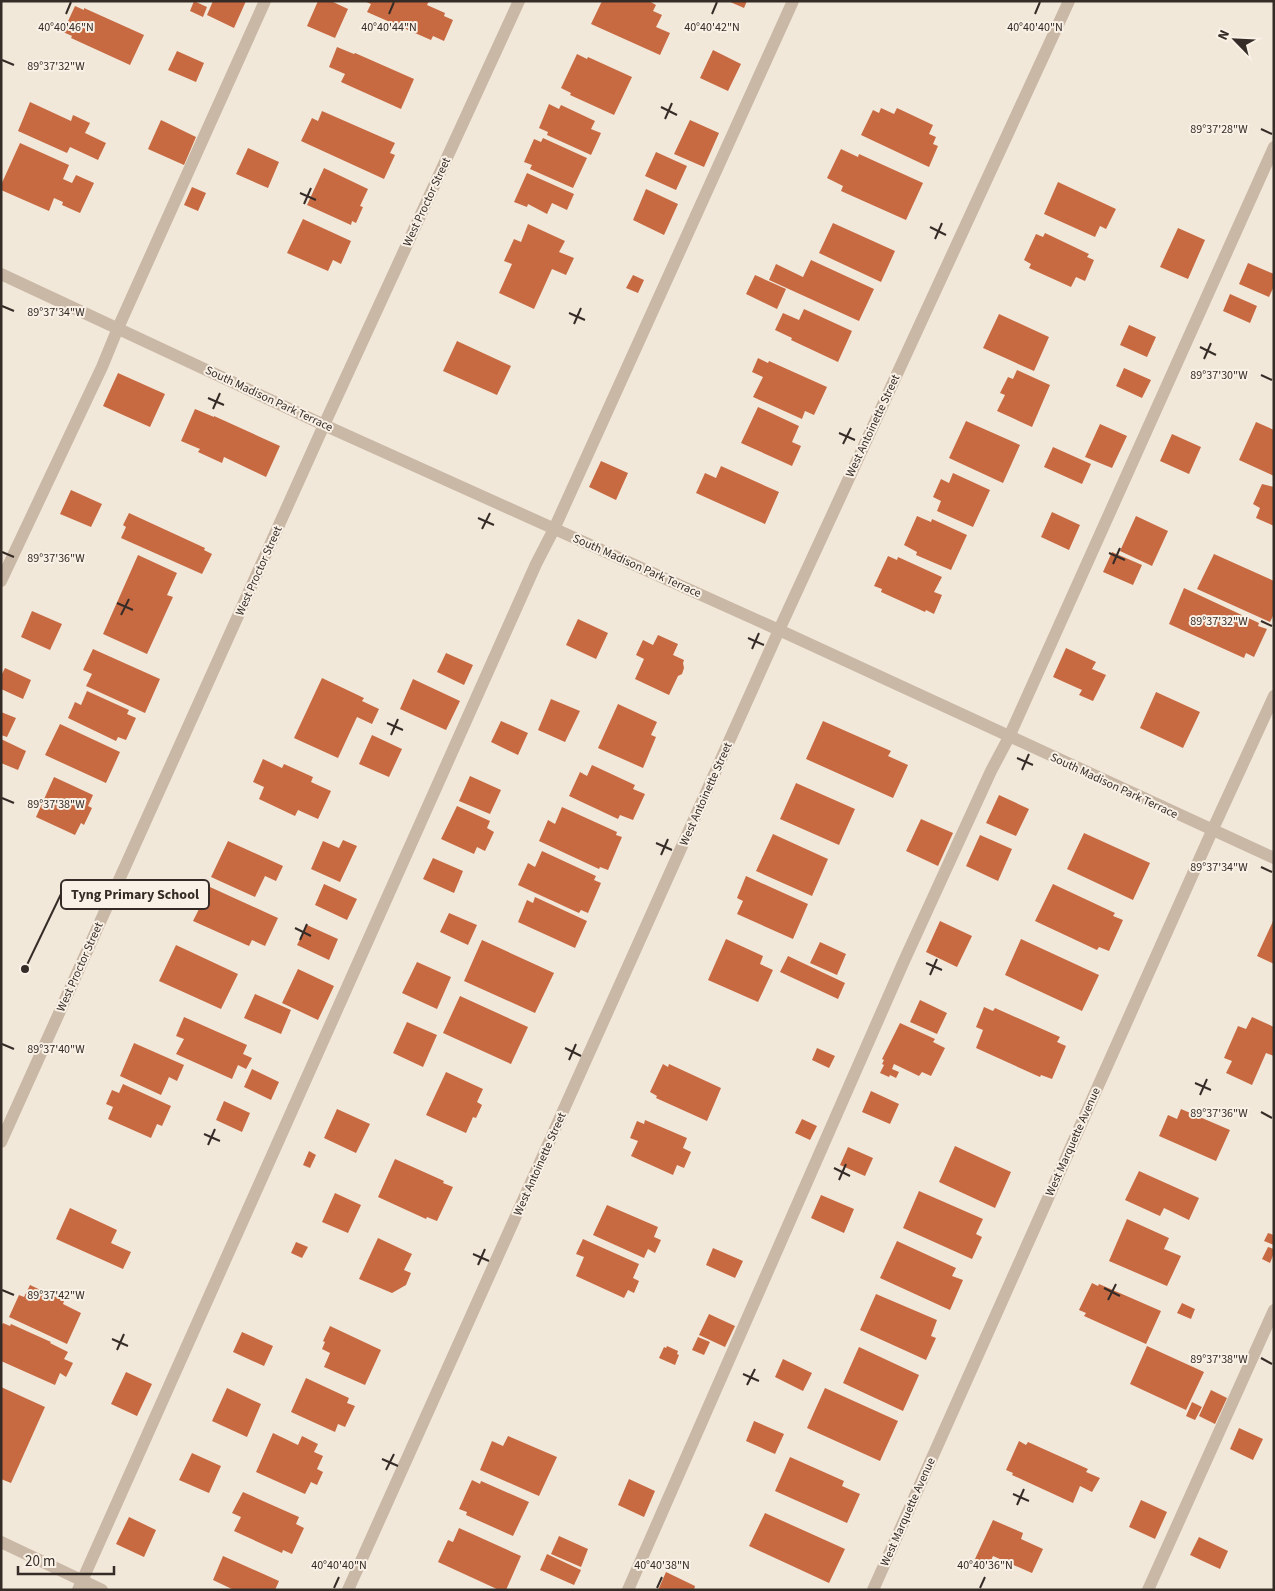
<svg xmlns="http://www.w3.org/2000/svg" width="1275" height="1591" viewBox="0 0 1275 1591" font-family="'Source Sans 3',sans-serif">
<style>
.building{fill:#c76a42}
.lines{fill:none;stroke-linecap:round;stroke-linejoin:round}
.lane{stroke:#cab8a6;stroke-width:12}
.street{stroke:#cab8a6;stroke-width:12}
.ticks{fill:none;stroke:#352c27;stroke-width:2}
.labels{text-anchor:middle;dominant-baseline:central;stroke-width:4;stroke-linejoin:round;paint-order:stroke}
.street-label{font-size:12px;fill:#352c27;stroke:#f9f1e6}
.ticks-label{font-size:12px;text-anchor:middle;fill:#352c27;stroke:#f9f1e6;stroke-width:4;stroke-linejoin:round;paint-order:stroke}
.leader{fill:none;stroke:#352c27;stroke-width:2}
.callout-dot{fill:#352c27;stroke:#f9f1e6;stroke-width:2}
.callout{fill:#f9f1e6;stroke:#352c27;stroke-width:2}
.callout-label{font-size:14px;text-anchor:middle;font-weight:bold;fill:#352c27}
</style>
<rect width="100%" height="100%" fill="#f2e8da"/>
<path class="building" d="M194 1 207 7 203 17 190 11Z
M213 1H246L234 28 207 15Z
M318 1H331L348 9 335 38 307 26Z
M364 1H429L427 5 445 13 444 16 453 20 444 41 433 36 431 40 367 12 371 4Z
M602 1H649L656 5 653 11 662 15 656 27 670 33 660 55 591 24Z
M728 1H747L744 8Z
M75 6 84 10V8L144 35 130 65 71 38 72 36 63 32Z
M337 47 354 54 355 53 414 79 401 109 341 82 345 74 329 67Z
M713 50 741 64 728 91 700 78Z
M177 51 204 63 196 82 168 70Z
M577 54 587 59 588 57 632 77 614 115 570 95 571 93 561 88Z
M30 102 71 121 73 115 90 123 85 133 106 143 98 160 70 147 67 153 18 131Z
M549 104 559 109 561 105 595 121 591 129 601 133 591 155 547 135 548 132 539 128Z
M881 108 894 114 897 108 933 125 929 134 936 137 933 144 938 146 929 167 861 135 873 110 879 113Z
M322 111 395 143 390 153 395 155 384 179 301 141 312 118 318 121Z
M161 120 196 137 184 165 148 149Z
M690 120 719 133 704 167 674 154Z
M543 138 587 158 573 188 530 169 532 165 524 162 534 139 541 142Z
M20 143 69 165 63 179 72 183 76 175 94 183 80 213 62 205 63 202 54 198 49 211 1 190V185Z
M248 148 279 162 268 188 236 174Z
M841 149 858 157 859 154 923 183 906 220 841 191 843 186 827 178Z
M656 152 687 166 676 190 645 176Z
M324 168 368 189 360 206 363 207 356 223 352 221 351 225 307 205Z
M527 173 574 194 567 210 552 203 547 214 528 204 527 207 514 202Z
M1058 182 1116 209 1106 229 1100 226 1095 237 1044 214Z
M192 187 206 193 198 211 184 205Z
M646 189 678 204 664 235 633 220Z
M303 219 351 241 341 264 333 260 328 271 287 253Z
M833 223 895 251 881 282 819 253Z
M528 224 565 241 559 252 574 258 566 275 552 269 534 309 499 293 512 264 504 261 514 239 521 242Z
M1178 228 1205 240 1188 279 1160 267Z
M1045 233 1089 254 1087 257 1094 260 1085 281 1076 277 1071 287 1029 268 1031 264 1024 260 1036 234 1043 237Z
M811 260 874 289 859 321 769 280 776 264 803 277Z
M1248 263 1274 274V286L1269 297 1239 284Z
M633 275 644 280 638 293 626 288Z
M755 275 786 289 777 309 746 294Z
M1230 294 1257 306 1250 323 1223 311Z
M804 309 852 331 838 362 791 340 792 338 775 330 783 313 799 320Z
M999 314 1049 337 1034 371 983 348Z
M1129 325 1156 337 1147 357 1120 345Z
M457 341 511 366 497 395 443 371Z
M758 358 768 363 769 361 827 387 814 415 805 411 802 419 753 397 763 377 752 372Z
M1124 368 1151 380 1142 398 1116 386Z
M1017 370 1050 385 1032 427 997 411 1005 395 1000 393 1008 377 1013 379Z
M118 373 165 394 150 427 103 406Z
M758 407 799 426 792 442 801 446 792 466 741 443Z
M195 409 214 417V416L280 446 266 477 224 457 222 463 198 452 200 449 181 441Z
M966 421 1020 445 1003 483 949 458Z
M1256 422 1274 430V476L1239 460Z
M1100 424 1127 436 1112 468 1085 457Z
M1172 434 1201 447 1189 474 1160 461Z
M1053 447 1091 464 1082 484 1044 467Z
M601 461 628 473 616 500 589 487Z
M721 466 779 492 765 524 696 493 705 473 716 478Z
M953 473 990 490 973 527 937 511 941 501 933 497 941 479 949 483Z
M1262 484 1274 487V526L1256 518 1260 508 1253 504Z
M71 490 102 504 91 527 60 514Z
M1052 512 1080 525 1069 550 1041 537Z
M129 513 205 548 204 550 212 554 202 574 121 538 126 527 123 525Z
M917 516 931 522 932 519 967 535 951 570 916 555 917 552 904 545Z
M1136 516 1168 531 1152 566 1120 551Z
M1112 552 1142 565 1133 585 1103 572Z
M1214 554 1274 581V614L1270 622 1197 589Z
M138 555 177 573 167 595 173 597 147 654 103 634Z
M888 556 897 560 898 557 942 577 934 592 942 595 934 614 926 610 925 612 881 592 882 589 874 586Z
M1184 588 1259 623 1258 626 1267 629 1254 657 1246 653 1244 658 1169 624Z
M32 611 62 624 50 650 21 637Z
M578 619 608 633 596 659 566 645Z
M658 635 678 644 673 655 684 660 683 663 684 668 682 674 678 676 669 695 635 679 644 659 636 655 643 640 653 645Z
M1066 648 1096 662 1092 669 1106 675 1093 701 1079 695 1082 690 1053 677Z
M93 649 160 679 145 713 86 686 92 674 83 670Z
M446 653 473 665 464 685 437 672Z
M5 668 31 680 23 699 1 689V676Z
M322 678 364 698 362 701 379 709 372 724 357 717 338 758 294 738Z
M413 679 460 701 446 730 400 709Z
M87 691 129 710 127 714 136 718 126 740 118 737 116 741 68 718 75 702 81 705Z
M1156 692 1200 712 1183 748 1140 728Z
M551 699 580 711 565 742 538 730Z
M618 704 657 722 651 735 656 737 643 768 598 748Z
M1 712 16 718 7 737 1 735Z
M501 721 528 733 518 755 491 742Z
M823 721 891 751 888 756 908 765 893 798 806 759Z
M60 724 120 752 106 783 45 755Z
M372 735 402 749 389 777 359 764Z
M1 739 26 751 18 770 1 763Z
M263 759 282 768 284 764 313 777 311 782 331 791 318 819 298 810 295 816 259 799 264 787 253 782Z
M592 765 635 785 633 789 645 794 633 820 620 815 618 819 569 796 580 772 587 776Z
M470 776 501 790 490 814 459 801Z
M54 777 93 795 88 806 92 808 84 825 81 823 75 835 36 817Z
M796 783 855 809 839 845 780 819Z
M999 795 1029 809 1016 836 986 823Z
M457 806 490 821 487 828 494 832 485 851 477 847 474 854 441 839Z
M562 807 617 832 616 835 622 837 608 870 600 867 599 869 539 841 548 820 555 824Z
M921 819 953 833 938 866 906 851Z
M1084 833 1150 863 1133 900 1067 869Z
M773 834 828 859 812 896 756 871Z
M980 835 1012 849 998 881 966 866Z
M343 840 357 846 340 882 311 869 323 841 339 848Z
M228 841 283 866 276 881 265 876 255 897 211 877Z
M542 851 596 876 594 880 601 883 588 913 581 910 579 913 518 885 528 863 535 867Z
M433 858 463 871 454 893 423 879Z
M746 876 808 904 793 939 737 914 743 901 737 898Z
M324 884 357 899 347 920 315 905Z
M1053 884 1115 913 1113 916 1123 920 1109 951 1099 947 1097 950 1035 921Z
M210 887 278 918 265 946 252 940 249 946 193 921Z
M535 897 587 921 575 948 518 922 527 900 533 903Z
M449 913 477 925 468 945 440 932Z
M1274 919V964L1257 956Z
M940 921 972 936 957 967 926 952Z
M307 925 338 939 329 960 297 945Z
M726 939 763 956 760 964 773 970 758 1002 708 980Z
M1021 939 1099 975 1082 1011 1005 975Z
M482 940 554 973 535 1013 464 981Z
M820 942 846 954 837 975 810 963Z
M176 945 238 974 221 1009 159 981Z
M788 956 845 983 838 999 780 972Z
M417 962 451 977 437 1009 402 993Z
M298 969 334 986 318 1020 282 1003Z
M255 994 291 1010 281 1034 244 1018Z
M460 996 528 1027 511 1064 443 1033Z
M920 1000 947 1013 937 1034 910 1022Z
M984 1007 993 1011 995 1008 1060 1037 1057 1042 1066 1046 1052 1079 1041 1075 1040 1077 976 1048 983 1030 976 1027Z
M184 1017 247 1045 243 1054 252 1058 246 1069 238 1065 232 1079 176 1054 184 1039 176 1036Z
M1252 1017 1274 1027V1056L1266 1053 1252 1085 1226 1073 1232 1061 1224 1058 1238 1026 1246 1029Z
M407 1022 437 1035 423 1067 393 1053Z
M900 1023 935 1039 933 1042 945 1048 931 1076 922 1072 919 1076 894 1064 892 1069 899 1072 896 1078 890 1075 889 1077 880 1073 884 1065 882 1064 884 1060 882 1059Z
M134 1043 184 1065 177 1081 169 1077 161 1095 120 1076Z
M817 1048 835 1056 829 1068 812 1060Z
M663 1064 668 1067 669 1064 721 1088 707 1121 656 1098 657 1096 650 1092Z
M252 1069 279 1082 271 1100 244 1087Z
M446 1072 483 1089 477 1102 482 1105 476 1118 473 1117 466 1133 426 1115Z
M123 1084 171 1106 162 1126 157 1124 151 1138 108 1119 113 1107 106 1104 112 1090 119 1093Z
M871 1091 899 1104 890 1124 862 1112Z
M224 1101 250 1113 242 1132 216 1120Z
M337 1109 370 1124 356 1153 324 1138Z
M1181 1109 1230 1130 1216 1161 1159 1136 1168 1115 1177 1119Z
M802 1119 817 1126 810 1140 795 1133Z
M645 1120 687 1138 683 1148 691 1152 684 1168 677 1165 673 1175 631 1156 638 1141 630 1138 637 1121 644 1124Z
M955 1146 1011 1172 995 1208 939 1182Z
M848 1147 873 1158 865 1176 840 1165Z
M309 1151 316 1155 310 1168 303 1165Z
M395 1159 444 1181 443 1183 453 1187 437 1221 427 1217 426 1219 378 1197Z
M1139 1171 1199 1198 1189 1220 1164 1208 1160 1216 1125 1200Z
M919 1191 983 1219 976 1234 982 1237 972 1259 903 1228Z
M335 1193 361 1205 348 1233 322 1222Z
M821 1195 854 1209 844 1233 811 1218Z
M607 1205 658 1227 654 1237 661 1240 655 1253 648 1249 644 1258 593 1235Z
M70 1208 117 1230 111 1243 131 1252 123 1269 56 1239Z
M1127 1219 1169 1238 1164 1249 1181 1256 1167 1286 1109 1261Z
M1268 1233 1274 1235V1245L1264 1241Z
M378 1238 412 1254 404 1270 411 1273 406 1285 392 1293 359 1279Z
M583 1239 639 1264 633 1278 639 1281 634 1293 628 1290 624 1298 576 1276 584 1257 576 1254Z
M897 1241 956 1268 952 1276 963 1280 950 1310 880 1278Z
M296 1242 308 1247 302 1258 291 1253Z
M1268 1247 1274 1249V1253L1270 1263 1262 1259Z
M713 1248 743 1261 735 1278 706 1265Z
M1092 1283 1098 1286 1099 1284 1161 1311 1146 1344 1084 1316 1086 1313 1079 1310Z
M30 1285 64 1301 63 1304 81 1313 67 1344 9 1317 19 1295 24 1297Z
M876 1294 937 1320 931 1336 936 1338 926 1360 860 1330Z
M1182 1303 1195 1309 1191 1319 1177 1313Z
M709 1314 735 1326 725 1347 699 1335Z
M3 1323 10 1326 11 1324 51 1342 50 1343 68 1352 64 1359 73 1363 66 1377 60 1373 55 1385 1 1361V1327Z
M330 1326 381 1350 365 1385 324 1367 330 1353 322 1349 325 1342 323 1341Z
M242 1332 273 1346 264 1366 233 1352Z
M698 1337 710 1342 704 1355 692 1350Z
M667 1346 678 1351 677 1354 679 1355 675 1365 659 1358 664 1347 666 1348Z
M1147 1346 1204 1372 1186 1410 1130 1384Z
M859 1347 919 1375 903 1411 843 1383Z
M783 1359 812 1373 803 1391 775 1377Z
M126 1372 152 1384 137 1416 111 1404Z
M306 1378 349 1398 347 1403 355 1406 345 1427 338 1424 335 1432 291 1412Z
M1 1387 45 1407 11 1483 1 1479Z
M227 1388 261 1404 247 1437 212 1421Z
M825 1388 898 1421 880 1461 807 1428Z
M1211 1390 1227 1398 1215 1424 1199 1416Z
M1192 1402 1202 1407 1195 1420 1186 1416Z
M754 1421 784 1434 775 1454 746 1441Z
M1239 1428 1263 1439 1253 1460 1230 1449Z
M273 1433 298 1445 302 1436 318 1444 314 1452 323 1456 317 1469 323 1472 317 1485 311 1482 305 1494 256 1472Z
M508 1436 557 1457 539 1496 480 1470 492 1441 503 1446Z
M1019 1441 1026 1445 1028 1442 1088 1469 1086 1472 1100 1478 1092 1492 1080 1486 1073 1503 1012 1475 1013 1473 1006 1470Z
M192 1453 221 1466 209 1493 179 1480Z
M790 1457 844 1481 842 1486 860 1494 847 1523 775 1491Z
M629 1479 655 1491 644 1517 618 1505Z
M472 1480 480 1484 481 1481 529 1502 513 1536 466 1515 467 1512 459 1509Z
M243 1492 299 1517 296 1524 304 1528 292 1554 283 1550 282 1553 234 1531 241 1517 232 1513Z
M1141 1500 1167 1512 1155 1539 1129 1527Z
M765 1513 845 1549 829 1583 749 1546Z
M129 1517 156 1530 144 1557 116 1544Z
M993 1520 1023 1533 1021 1539 1043 1549 1032 1573 993 1556 989 1565 975 1559Z
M459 1528 521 1556 506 1590H499L438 1562 448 1540 453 1542Z
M559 1536 588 1549 581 1567 551 1554Z
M1199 1537 1228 1551 1220 1569 1190 1555Z
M547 1554 581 1570 574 1585 540 1570Z
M223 1556 279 1581 275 1590H234L213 1580Z
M666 1572 695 1586 694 1590H658Z"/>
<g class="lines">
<path class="lane" d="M1 581 102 367 118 328 265 1
M78 1590 536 564 554 529 793 1
M628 1590 904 961 991 771 1009 737 1274 147
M1148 1590 1274 1310"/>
<path class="street" d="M1 274 324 425 779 630 1274 858
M1 1142 324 425 519 1
M1 1542 102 1590
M348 1590 779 630 1069 1
M873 1590 1212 831 1274 696"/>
</g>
<path class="ticks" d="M66 14 71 2M389 14 394 2M712 14 717 2M1035 14 1040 2M2 60 14 65M661 107 677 115M665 119 672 103M1261 129 1272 134M300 193 316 200M304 204 311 188M930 227 946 235M935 239 942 223M2 306 14 311M569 313 585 320M574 324 581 308M1200 347 1216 355M1204 359 1211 343M1261 375 1272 380M208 398 224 405M213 409 220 393M839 433 855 440M843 444 851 428M478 518 494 525M482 529 490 513M2 552 14 557M1109 553 1125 560M1113 564 1120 548M117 603 133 610M121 615 129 599M1261 621 1272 626M748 638 764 645M752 649 759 633M387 723 403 730M391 735 398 719M1017 758 1033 765M1022 770 1029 754M2 798 14 803M656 843 672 850M661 855 668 839M1261 867 1272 872M295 928 311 936M300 940 307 924M926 963 942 970M930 975 937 959M2 1044 14 1049M565 1048 581 1056M569 1060 576 1044M1195 1083 1211 1090M1200 1095 1207 1079M1261 1112 1272 1118M204 1134 220 1141M208 1145 215 1129M834 1168 850 1176M839 1180 846 1164M473 1254 489 1261M478 1265 485 1249M1104 1288 1120 1296M2 1290 14 1295M1108 1300 1116 1284M112 1339 128 1346M117 1350 124 1334M1261 1358 1272 1364M743 1374 759 1381M747 1385 755 1369M382 1459 398 1466M386 1470 394 1454M1013 1494 1029 1501M1017 1505 1024 1489M334 1588 339 1577M657 1588 662 1577M980 1588 985 1577"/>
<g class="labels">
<g class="street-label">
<text transform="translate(427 202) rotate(-65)">West Proctor Street</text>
<text transform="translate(269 399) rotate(25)">South Madison Park Terrace</text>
<text transform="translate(873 426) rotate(-65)">West Antoinette Street</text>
<text transform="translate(637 566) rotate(24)">South Madison Park Terrace</text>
<text transform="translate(259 571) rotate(-66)">West Proctor Street</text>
<text transform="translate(1114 786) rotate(25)">South Madison Park Terrace</text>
<text transform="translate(706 794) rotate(-66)">West Antoinette Street</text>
<text transform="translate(80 967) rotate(-66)">West Proctor Street</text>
<text transform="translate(1073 1142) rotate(-66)">West Marquette Avenue</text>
<text transform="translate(540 1164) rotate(-66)">West Antoinette Street</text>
<text transform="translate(908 1512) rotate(-66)">West Marquette Avenue</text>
</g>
</g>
<g class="ticks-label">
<text x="66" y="31">40°40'46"N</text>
<text x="389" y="31">40°40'44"N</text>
<text x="712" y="31">40°40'42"N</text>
<text x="1035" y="31">40°40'40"N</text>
<text x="56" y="70">89°37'32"W</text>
<text x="1219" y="133">89°37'28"W</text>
<text x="56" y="316">89°37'34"W</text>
<text x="1219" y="379">89°37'30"W</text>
<text x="56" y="562">89°37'36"W</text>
<text x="1219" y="625">89°37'32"W</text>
<text x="56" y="808">89°37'38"W</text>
<text x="1219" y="871">89°37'34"W</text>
<text x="56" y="1053">89°37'40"W</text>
<text x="1219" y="1117">89°37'36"W</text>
<text x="56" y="1299">89°37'42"W</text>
<text x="1219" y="1363">89°37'38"W</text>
<text x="339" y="1569">40°40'40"N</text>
<text x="662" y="1569">40°40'38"N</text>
<text x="985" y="1569">40°40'36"N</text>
</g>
<path class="leader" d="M25 969L61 894"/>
<circle class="callout-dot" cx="25" cy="969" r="5"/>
<rect class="callout" x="61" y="880" width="148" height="29" rx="5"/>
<g class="callout-label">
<text x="135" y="899">Tyng Primary School</text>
</g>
<rect width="1275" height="1591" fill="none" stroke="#352c27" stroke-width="5"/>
<g transform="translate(1235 40) rotate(294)" stroke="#f9f1e6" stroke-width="4" paint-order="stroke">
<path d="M0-4L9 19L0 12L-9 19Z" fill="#352c27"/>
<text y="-8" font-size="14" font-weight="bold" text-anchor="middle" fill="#352c27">N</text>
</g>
<path d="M18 1566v8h96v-8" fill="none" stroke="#352c27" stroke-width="2.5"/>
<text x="25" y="1566" font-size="15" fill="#352c27" stroke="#f9f1e6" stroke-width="4" paint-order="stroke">20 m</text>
</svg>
